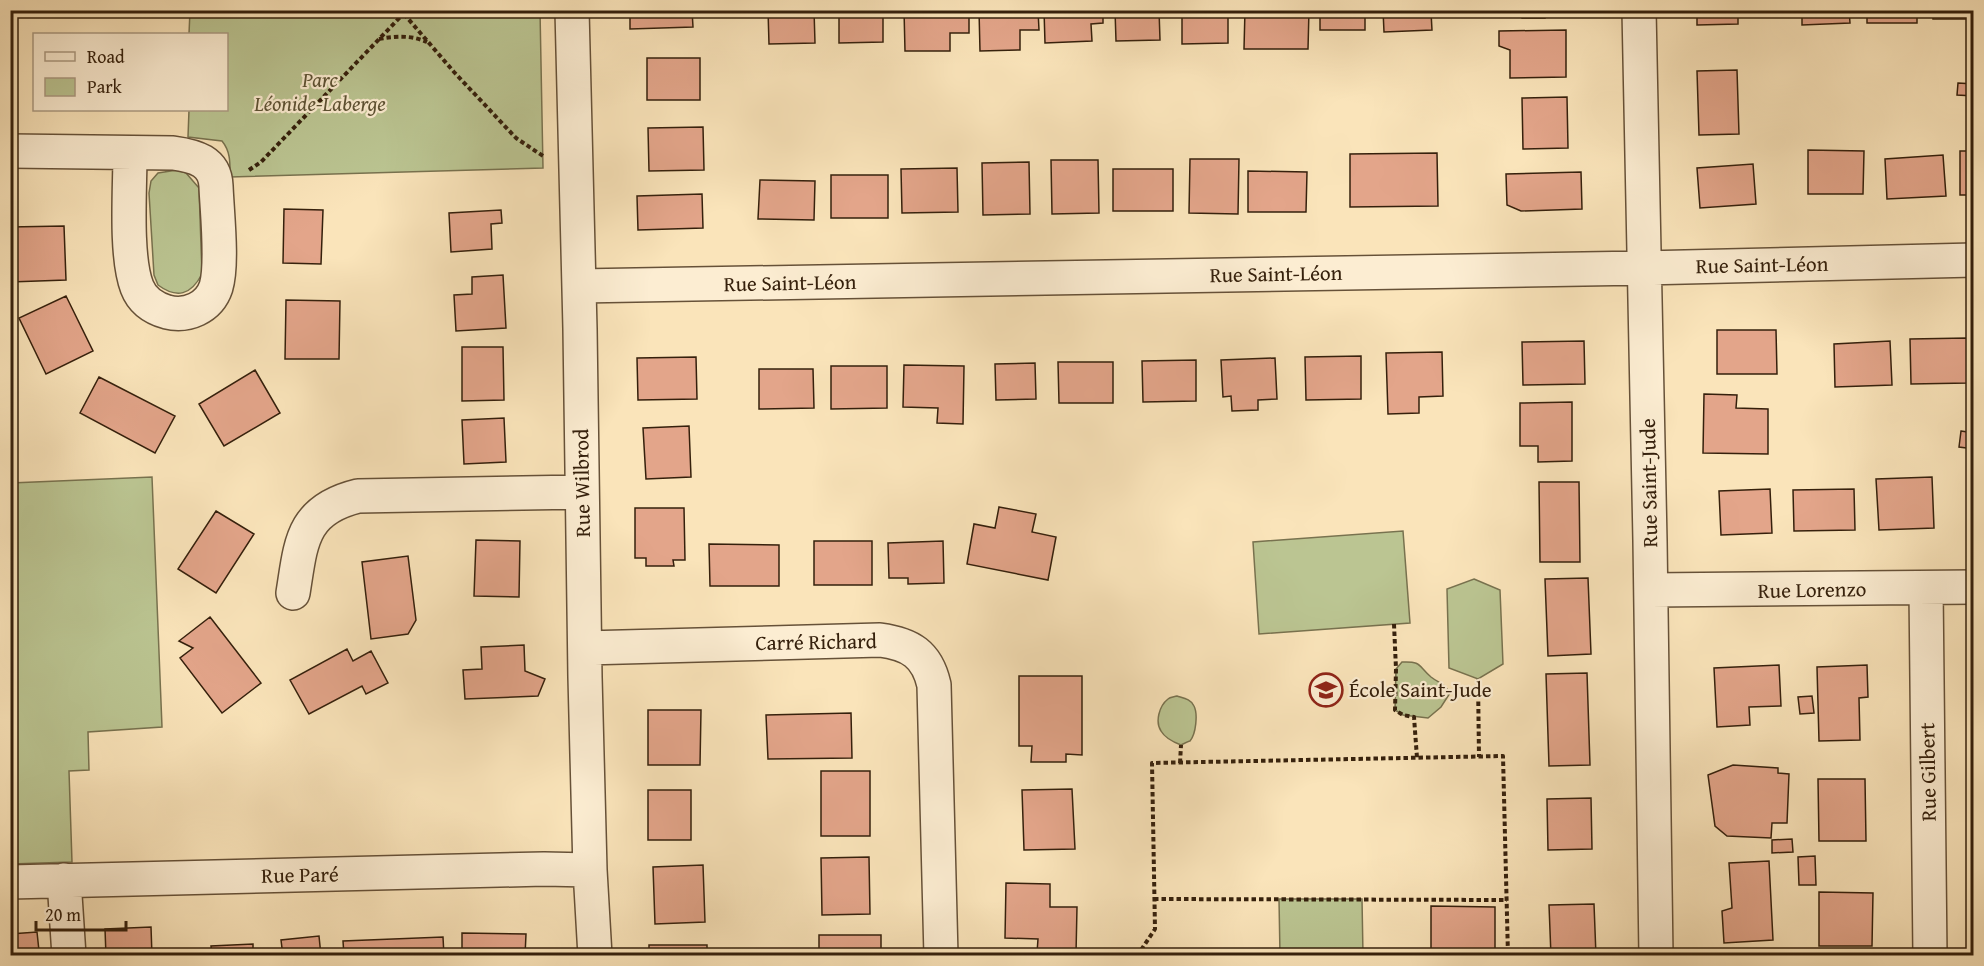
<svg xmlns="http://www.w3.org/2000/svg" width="1984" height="966" font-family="'Gentium Book Plus',serif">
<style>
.green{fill:#bbc592;stroke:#78724f;stroke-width:1.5}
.building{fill:#e3a58a;stroke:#35200c;stroke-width:1.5}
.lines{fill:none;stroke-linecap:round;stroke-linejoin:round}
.minor-casing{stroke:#665138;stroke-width:36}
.path{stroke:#35200c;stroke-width:4;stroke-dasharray:4.5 3;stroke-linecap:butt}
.minor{stroke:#fcedd2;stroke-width:33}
.labels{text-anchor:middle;stroke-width:4.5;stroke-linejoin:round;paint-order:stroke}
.park-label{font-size:21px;font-style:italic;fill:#5d5234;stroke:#fcedd2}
.street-label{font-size:21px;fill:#35200c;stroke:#fcedd2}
.poi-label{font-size:21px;fill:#35200c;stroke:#fcedd2;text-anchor:start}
</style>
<rect width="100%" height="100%" fill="#fae4ba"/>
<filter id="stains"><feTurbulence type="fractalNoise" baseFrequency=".00333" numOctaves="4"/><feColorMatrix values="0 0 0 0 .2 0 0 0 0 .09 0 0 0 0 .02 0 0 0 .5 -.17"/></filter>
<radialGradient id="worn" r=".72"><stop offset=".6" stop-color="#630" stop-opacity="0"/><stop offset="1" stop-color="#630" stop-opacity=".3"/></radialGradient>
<path class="green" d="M190,11H540L543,168L230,177C230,164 231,152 222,141L188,137L189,110H226V34H189Z
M177,170L186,173L199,188L202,274C191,295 177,299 158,285L154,275L149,193L151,181L158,173Z
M152,477L162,727L88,732L89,770L69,771L72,862L11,864V483Z
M1403,531L1410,623L1259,634L1253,542Z
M1474,579L1500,590L1503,664L1478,679L1449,668L1447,589Z
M1402,662C1422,661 1418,666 1431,677C1440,684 1443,682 1450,693L1441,707L1428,718L1403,715L1395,710L1396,669Z
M1177,696C1183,698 1191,699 1194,706C1198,714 1196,734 1190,741C1189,741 1181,745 1181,745C1173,742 1165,738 1161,731C1155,722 1159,706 1168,699C1170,697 1174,697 1177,696Z
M1279,899H1362L1363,955H1280Z"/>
<path class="building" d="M630,10H692L693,27L630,29Z
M768,10H814L815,43L769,44Z
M839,10H883V42L839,43Z
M904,10H969V33H950V51H905Z
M979,10H1038L1039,30H1020V50L980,51Z
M1044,10H1103V23L1091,24L1092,41L1045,43Z
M1115,10H1159L1160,40L1116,41Z
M1182,10H1228V43L1182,44Z
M1245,10H1309L1308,49H1244Z
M1320,10H1369V14L1365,16V30H1320Z
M1383,10H1441V11L1431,12L1432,30L1384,32Z
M1518,10H1564V12H1545V18H1522Z
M1697,10H1738V24L1697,25Z
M1802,10H1849L1850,23L1802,25Z
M1867,10H1917V23H1867Z
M1933,10H1974V19H1933Z
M1566,30V77L1510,78V50L1499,46V31Z
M647,58H700V100H647Z
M1737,70L1739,134L1699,135L1697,71Z
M1958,83L1974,84V96L1957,95Z
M1567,97L1568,148L1523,149L1522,98Z
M703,127L704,170L649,171L648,128Z
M1808,150L1864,151L1863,194H1808Z
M1960,151H1974V195H1960Z
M1437,153L1438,206L1350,207V154Z
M1943,155L1946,196L1887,199L1885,159Z
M1190,159H1239L1238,214L1189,213Z
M1051,160H1098L1099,213L1052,214Z
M1029,162L1030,214L983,215L982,163Z
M1753,164L1756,204L1700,208L1697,168Z
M957,168L958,212L902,213L901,169Z
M1113,169H1173V211H1113Z
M1248,171L1307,172L1306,212H1248Z
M1581,172L1582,209L1521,211L1507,205L1506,174Z
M831,175H888V218H831Z
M760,180L815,181L814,220L758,219Z
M702,194L703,228L638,230L637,196Z
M284,209L323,210L321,264L283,263Z
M501,210L502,223L491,224L492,249L451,252L449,213Z
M64,226L66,280L10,282V227Z
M503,275L506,328L456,331L454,295L472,294V277Z
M66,296L93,351L46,374L19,318Z
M286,300L340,301L339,359H285Z
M1717,330H1776L1777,374H1717Z
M1967,338L1968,383L1911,384L1910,339Z
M1584,341L1585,384L1523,385L1522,342Z
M1890,341L1892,385L1835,387L1834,344Z
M462,347H503L504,400L462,401Z
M1442,352L1443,396L1419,397V413L1388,414L1386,353Z
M1361,356V399L1306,400L1305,357Z
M696,357L697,399L638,400L637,358Z
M1275,358L1277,399L1258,400V410L1232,411L1231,396L1223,397L1221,360Z
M1196,360V401L1143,402L1142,361Z
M1058,362H1113V403H1059Z
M1035,363L1036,399L996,400L995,364Z
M904,365L964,366L963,424L937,423L938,408L903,407Z
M831,366H887V408L831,409Z
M759,369H813L814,408L759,409Z
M255,370L280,413L224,446L199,404Z
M99,377L175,416L155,453L80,413Z
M1704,394L1737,395L1736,408L1768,409V454L1703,453Z
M1572,402V461L1538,462V446H1520V403Z
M504,418L506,462L464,464L462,420Z
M689,426L691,477L646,479L643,428Z
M1961,431L1974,433V449L1959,447Z
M1932,477L1934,528L1879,530L1876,479Z
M1539,482H1579L1580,562H1540Z
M1770,489L1772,533L1721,535L1719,491Z
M1854,489L1855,530L1794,531L1793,490Z
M999,507L1036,514L1032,532L1056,537L1048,580L967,564L974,524L995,528Z
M635,508H684L685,560H673L674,566H646V558H635Z
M216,511L254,534L216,593L178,569Z
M476,540L520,541L519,597L474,596Z
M814,541H872V585H814Z
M943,541L944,583L908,584V578H889L888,543Z
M709,544L779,545V586H710Z
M408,556L416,620L408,634L371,639L362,562Z
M1588,578L1591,654L1548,656L1545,579Z
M210,617L261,683L222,713L180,658L193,648L179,641Z
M524,645L525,671L545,679L538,696L465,699L463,670L482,669L481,647Z
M347,649L353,661L371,651L388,683L366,694L362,686L309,714L290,680Z
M1779,665L1781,706L1749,707L1750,725L1717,727L1714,668Z
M1867,665L1868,697L1859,698L1860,740L1819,741L1817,667Z
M1587,673L1590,765L1549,766L1546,674Z
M1019,676H1082V755L1066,754V762H1031L1032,746H1019Z
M1812,696L1814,713L1800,714L1798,697Z
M648,710H701L700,765H648Z
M851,713L852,758L768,759L766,715Z
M1733,765L1778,768V773L1789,774L1787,823H1772L1771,838L1727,836L1715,826L1708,775Z
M821,771H870V836H821Z
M1818,779H1865L1866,841H1819Z
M1072,789L1075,849L1024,850L1022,790Z
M648,790H691V840H648Z
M1591,798L1592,849L1548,850L1547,799Z
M1792,839L1793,852L1772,853V840Z
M1815,856L1816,885H1799L1798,857Z
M869,857L870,914L822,915L821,858Z
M1769,861L1773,940L1724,943L1722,911L1732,908L1729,863Z
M703,865L705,922L655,924L653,867Z
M1006,883L1050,884V907H1077L1076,954L1037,953L1038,939L1005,938Z
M1819,892L1873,893L1872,946H1819Z
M1594,904L1596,956H1551L1549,905Z
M1431,906L1495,907V956H1431Z
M151,927L152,956H106L105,929Z
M37,932L39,951L37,956H10V934Z
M462,933L526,934L525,956H462Z
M819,935H881V956H819Z
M319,936L321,956H283L281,940Z
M443,937L444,956H344L343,941Z
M253,944V956H212L211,946Z
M649,945H707V956H649Z"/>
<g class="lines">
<defs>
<path id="minor" d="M572,10L580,329L585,677L590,870L595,956
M1639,10L1650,541L1656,956
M10,151L173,153C195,156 215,161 216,186C217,212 223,264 216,287C209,308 187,317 167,312C153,308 142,300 137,287C125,256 130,188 130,154
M579,286L1643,268L1974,260
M1926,588L1930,956
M1651,590L1974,587
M293,593C301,543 301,510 358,496L582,492
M585,648L880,640C910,644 927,654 934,685L941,956
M64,880L69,956
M10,882L544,869L590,870"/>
</defs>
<use href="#minor" class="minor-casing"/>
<path class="path" d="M404,14L454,72L516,138L543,156
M379,39C396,36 411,35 427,42
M249,170L261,162L407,10
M1394,624L1396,669L1395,710L1403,715L1414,717L1417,758
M1478,679L1479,757
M1180,763L1181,745
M1154,899L1507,900
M1137,956L1155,929L1152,763L1503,756L1508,956"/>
<use href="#minor" class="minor"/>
</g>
<defs>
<symbol id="school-ring" viewBox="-11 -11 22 22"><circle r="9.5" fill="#fcedd2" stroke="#8f2418" stroke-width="1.5"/><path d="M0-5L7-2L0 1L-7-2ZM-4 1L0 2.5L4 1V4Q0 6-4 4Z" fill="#8f2418"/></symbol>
</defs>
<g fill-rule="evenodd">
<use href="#school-ring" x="1307" y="671" width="38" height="38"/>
</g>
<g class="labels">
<g class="park-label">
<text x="320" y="87">Parc<tspan x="320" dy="24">Léonide-Laberge</tspan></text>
</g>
<g class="street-label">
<text transform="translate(1762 265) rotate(-1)" y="7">Rue Saint-Léon</text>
<text transform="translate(1276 274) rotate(-1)" y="7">Rue Saint-Léon</text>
<text transform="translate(790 283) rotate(-1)" y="7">Rue Saint-Léon</text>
<text transform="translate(582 483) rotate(-91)" y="7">Rue Wilbrod</text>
<text transform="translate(1649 483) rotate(-91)" y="7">Rue Saint-Jude</text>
<text transform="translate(1812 590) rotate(-1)" y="7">Rue Lorenzo</text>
<text transform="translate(816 642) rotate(-1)" y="7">Carré Richard</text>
<text transform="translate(1928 772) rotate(-91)" y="7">Rue Gilbert</text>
<text transform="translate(300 875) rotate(-1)" y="7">Rue Paré</text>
</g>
<g class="poi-label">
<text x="1349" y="697">École Saint-Jude</text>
</g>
</g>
<rect width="1984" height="966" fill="none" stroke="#fae4ba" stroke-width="36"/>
<rect x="12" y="12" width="1960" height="942" fill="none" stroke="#35200c" stroke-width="3"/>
<rect x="18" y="18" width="1948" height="930" fill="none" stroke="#35200c" stroke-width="1.5"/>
<rect x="33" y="33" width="195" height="78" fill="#fcedd2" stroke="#ac9b83" stroke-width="1.5"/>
<rect x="45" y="52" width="30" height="9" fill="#fcedd2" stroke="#ac9b83" stroke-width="1.5"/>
<text x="87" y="63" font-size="18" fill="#35200c">Road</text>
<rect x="45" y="78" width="30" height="18" fill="#bbc592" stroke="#ac9b83" stroke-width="1.5"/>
<text x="87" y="93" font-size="18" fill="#35200c">Park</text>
<path d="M36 921v9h90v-9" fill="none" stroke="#35200c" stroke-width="3"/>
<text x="45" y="921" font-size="18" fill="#35200c" stroke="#fcedd2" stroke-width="4.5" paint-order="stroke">20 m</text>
<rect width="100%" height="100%" filter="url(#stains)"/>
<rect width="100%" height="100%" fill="url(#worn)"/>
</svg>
